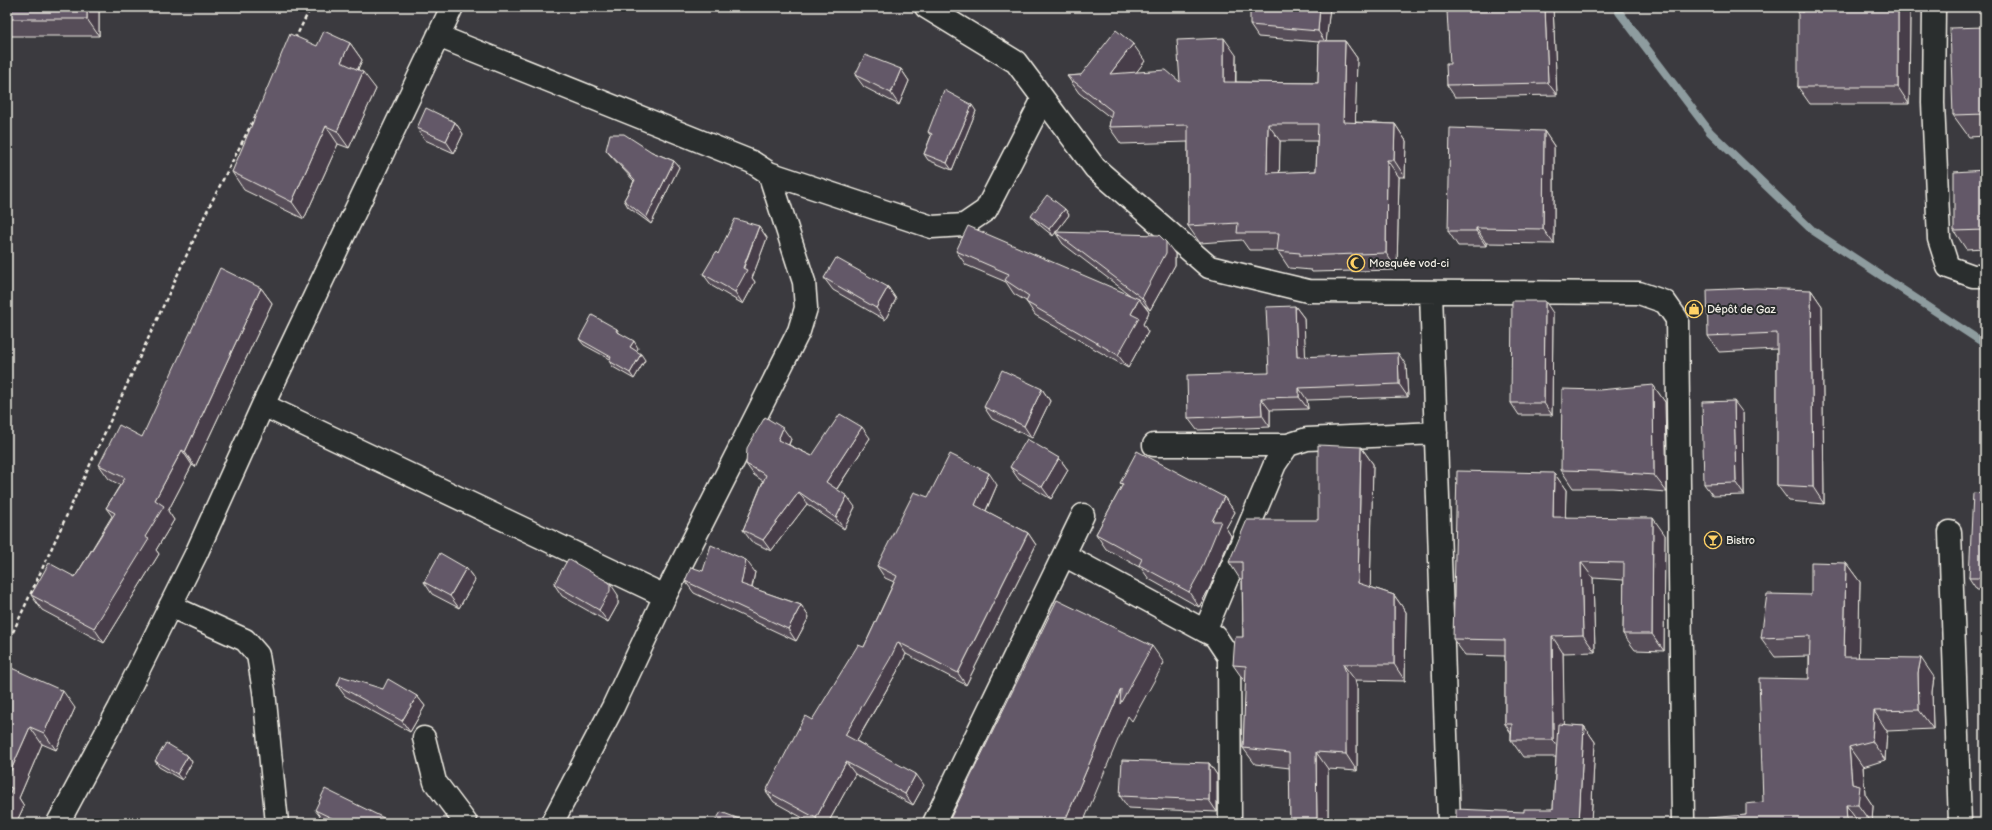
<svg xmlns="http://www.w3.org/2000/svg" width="1992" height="830" font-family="'Balsamiq Sans',sans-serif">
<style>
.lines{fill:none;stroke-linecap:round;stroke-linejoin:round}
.stream{stroke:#8e9c9f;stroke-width:8}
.minor-casing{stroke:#f4f1e8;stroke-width:25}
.path{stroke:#f4f1e8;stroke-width:2.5;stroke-dasharray:4 3;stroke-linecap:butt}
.minor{stroke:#2a2d2e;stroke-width:22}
.wall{fill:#564d59;stroke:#f4f1e8;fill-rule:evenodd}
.shaded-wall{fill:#463e48;stroke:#f4f1e8}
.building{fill:#645967;stroke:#f4f1e8;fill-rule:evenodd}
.labels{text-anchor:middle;stroke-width:4;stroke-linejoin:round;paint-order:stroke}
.poi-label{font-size:11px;fill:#f4f1e8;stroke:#2a2d2e;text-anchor:start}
</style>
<rect width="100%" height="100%" fill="#3b3a3f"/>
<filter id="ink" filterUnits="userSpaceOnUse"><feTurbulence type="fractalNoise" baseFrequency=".025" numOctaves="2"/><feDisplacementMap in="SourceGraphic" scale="8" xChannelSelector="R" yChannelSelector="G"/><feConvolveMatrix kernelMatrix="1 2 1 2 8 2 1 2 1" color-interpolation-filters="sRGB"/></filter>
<g filter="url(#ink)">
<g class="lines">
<path class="stream" d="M1619,7V12L1710,132L1812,230L1985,344"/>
<defs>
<path id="minor" d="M926,7L1016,62L1095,168L1209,267L1308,291L1639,293L1665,302L1677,319L1683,823
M1934,7L1933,103L1939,239L1948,267L1973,276H1985
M438,36L752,162L769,173L804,282L806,308L799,331L665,596L613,707L552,823
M769,173L932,227L964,225L986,210L1043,99
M1431,292L1449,823
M263,405L665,596
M1154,445H1288
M1950,532L1960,823
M1064,555L1205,631L1275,464L1288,445L1307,439L1436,433
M170,606L245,640L258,655L264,691L277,823
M1205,631L1215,636L1229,657L1230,823
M424,738L435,782L466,823
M58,823L119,709L196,554L263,405L452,7
M934,823L1083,515"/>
</defs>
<use href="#minor" class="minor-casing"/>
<path class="path" d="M295,39L311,7
M7,645L206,213L258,111"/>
<use href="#minor" class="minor"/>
</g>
<path class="wall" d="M7,7H99V36H7Z
M1330,7L1326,41H1345L1357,58L1355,122L1395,124L1406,141L1405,177H1399L1397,270L1312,272L1311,270L1289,268L1277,250H1249L1242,240L1200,243L1188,226V142L1121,144L1109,127L1111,118L1079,93L1067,76L1081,75L1145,61L1136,72L1180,82L1236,55V82L1318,83L1319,42L1258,37L1250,25ZM1280,141H1317L1316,171L1279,173Z
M1553,7L1557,95L1455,97L1447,85L1450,64Z
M1803,7H1910L1909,104H1810L1798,87Z
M1985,27V136L1969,137L1953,115Z
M350,43L362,60L358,69L376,89L349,148L338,144L304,219L244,190L232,172L317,46Z
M901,69L909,81L899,105L864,87L855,75Z
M976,111L952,170L928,160L924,154L931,136L928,132Z
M455,122L463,134L454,153L425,140L417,128Z
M1544,131L1554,146V244L1486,243V246H1458L1448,231Z
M606,150L652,152L674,161L679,167L651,224L628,207L624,200L634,181L611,156Z
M1985,170V248L1966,249L1954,231Z
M1065,209L1069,215L1056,232L1175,254V265L1150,310L1144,305L1149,312L1143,324L1148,332L1128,368L1035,315L1026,301L1014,294L1006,282L966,265L956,251L1130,295L1063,244L1055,232L1053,236L1036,222L1031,216Z
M759,226L767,238L752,278L755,282L743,304L712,286L703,274L718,254Z
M824,278L888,287L896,299L885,320L833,290Z
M261,288L272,303L195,467L192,465L168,511L174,520L156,550L159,554L104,643L42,610L31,595L75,577L112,516L106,508L120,485L109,479L99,465L142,437Z
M1811,290L1822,306L1824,504L1789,501L1777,485V349L1719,352L1708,336Z
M1295,306L1304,318L1305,356L1406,365L1408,397L1307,400L1308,409L1270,410V427L1197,430L1188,418L1269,373Z
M1553,313L1552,415H1519L1511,403Z
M617,329L620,334L638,348L636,351L645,360L634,379L613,367L609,361L610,359L584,345L579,339Z
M1653,385L1665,402L1667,492L1612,488H1573L1561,470Z
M1042,389L1050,401L1032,438L992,419L984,407Z
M1743,413L1744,495L1713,496L1704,484Z
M870,438L837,489L855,507L844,529L807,504L771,551L751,541L743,530L763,481L754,475L746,464L791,439L789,445L812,456Z
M1361,447L1373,464L1370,587L1394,595L1406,612L1405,681L1355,680L1357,688V771L1328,769V823H1290V768L1255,764L1243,748L1246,682H1245L1233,665L1243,637L1242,579H1240L1229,562L1318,520Z
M1059,458L1068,470L1051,499L1019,480L1010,467Z
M1554,473L1566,490L1565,517L1665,535L1664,651L1635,650L1623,634L1624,580L1593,578L1595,652L1563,653L1564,725L1584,726L1595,742L1591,823H1456L1524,812L1553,809L1556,757H1523L1511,740V733L1505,724V656L1465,655L1453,639Z
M1120,483L1224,497L1235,512L1226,528L1231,536L1210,587L1199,607L1149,579L1141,568L1106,549L1096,534L1122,486Z
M997,485L986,511L1028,533L1036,545L966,685L906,654L898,670L857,741L924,785L913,805L855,774L828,823H812L774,802L766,791L812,720L864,647L894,582L885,578L877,566L928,497Z
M1985,494V590H1977L1969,578Z
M1846,563L1860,582L1858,657L1934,677L1932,692L1933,729L1887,731L1885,760L1863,767L1865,794L1873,806L1872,823H1708L1746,815L1763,802L1809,679V656L1775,657L1761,638L1811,595Z
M466,568L475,580L459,608L432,594L424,582Z
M703,571L755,572L752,588L801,605L809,617L796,641L694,593L685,581Z
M554,584L618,595V604L608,622L562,596Z
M7,666L75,708L56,750L42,744L19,798L24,806L16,823Z
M337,685L383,689L417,696L425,706L410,732L345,696Z
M188,756L192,762L182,780L159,767L155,761Z
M1209,763L1217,775V812L1128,808L1120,796Z
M315,810L394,823H330L322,819Z"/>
<path class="shaded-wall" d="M87,7H99V36L87,19Z
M1320,7H1330L1326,43L1318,31Z
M1545,7H1553L1557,95L1548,83Z
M1898,7H1910L1909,104L1898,87Z
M1224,38L1236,55L1235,99L1224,82Z
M1345,41L1357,58L1355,139L1343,122Z
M350,43L362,60L353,79L341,62Z
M1133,44L1145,61L1122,91L1110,74Z
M901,69L909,81L899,105L891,93Z
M363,72L376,89L349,148L337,131Z
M972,105L976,111L952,170L947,163Z
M455,122L463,134L454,153L446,141Z
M1268,124L1280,141L1279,190L1267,173Z
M1395,124L1406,141L1405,177L1394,160Z
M326,126L338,144L304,219L292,202Z
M1544,131L1554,146V244L1543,229Z
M1387,160L1399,177L1397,270L1386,253Z
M674,161L679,167L651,224L646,218Z
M1065,209L1069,215L1053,236L1049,229Z
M759,226L767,238L752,278L755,282L743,304L735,292Z
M1476,228L1486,243V246L1476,231Z
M1166,242L1175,254V265L1150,310L1142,298Z
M888,287L896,299L885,320L876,308Z
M261,288L272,303L195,467L185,452Z
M1811,290L1822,306L1824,504L1813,487Z
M1139,299L1149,312L1143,324L1148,332L1128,368L1118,355L1131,314Z
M1545,301L1553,313L1552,415L1544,403Z
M1295,306L1304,318L1306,369L1297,357Z
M634,341L638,348L635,354L630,347Z
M1398,353L1406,365L1408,397L1399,384Z
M641,354L645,360L634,379L630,373Z
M1653,385L1665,402L1667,492L1654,475Z
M1299,388L1307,400L1308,409L1299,397Z
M1042,389L1050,401L1032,438L1024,426Z
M1261,398L1270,410V427L1262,415Z
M1734,401L1743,413L1744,495L1736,483Z
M862,427L870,438L834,493L826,482Z
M783,428L791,439L786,451L778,440Z
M1361,447L1373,464L1370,599L1358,583Z
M182,450L192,465L168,511L174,520L156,550L159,554L104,643L94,628L145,537L155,500Z
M1059,458L1068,470L1051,499L1042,487Z
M989,473L997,485L983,517L975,505Z
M1554,473L1566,490L1565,534L1553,517Z
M799,492L807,504L771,551L763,540Z
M847,496L855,507L844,529L836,518Z
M1224,497L1235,512L1226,528L1231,536L1210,587L1199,607L1189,592L1212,521Z
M1653,518L1665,535L1664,651L1652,634Z
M1028,533L1036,545L966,685L958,673Z
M746,560L755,572L750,596L741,584Z
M1581,562L1593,578L1595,652L1583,635Z
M1846,563L1860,582L1858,677L1844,657Z
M466,568L475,580L459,608L450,596Z
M610,583L618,595V604L608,622L599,610Z
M1394,595L1406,612L1405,681L1394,664Z
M801,605L809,617L796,641L788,629Z
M1552,636L1563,653L1565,757L1553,740Z
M898,642L906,654L898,670L853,747L845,735Z
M1152,646L1164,663L1132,721L1128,716L1083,823H1064L1121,689Z
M1921,658L1934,677L1932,692L1933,729L1919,710L1918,673Z
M1343,664L1355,680L1357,688V771L1346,754Z
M63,691L75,708L56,750L44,733Z
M417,696L425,706L410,732L402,721Z
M1874,711L1887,731L1885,760L1872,741Z
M1584,726L1595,742L1591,823H1579Z
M30,727L42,744L19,798L24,806L16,823H7V779Z
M1849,747L1863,767L1865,794L1873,806L1872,823H1871L1858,805L1852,784Z
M1316,752L1328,769V823H1317Z
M188,756L192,762L182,780L177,774Z
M846,762L855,774L828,823H820L816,818Z
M1209,763L1217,775V812L1209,800Z
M916,774L924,785L913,805L905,794Z
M1846,805L1859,823H1847Z"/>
<path class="building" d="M7,7H87V19H7Z
M1250,7H1320L1318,31L1250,25Z
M1451,7H1545L1548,83L1447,85L1446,64H1450L1447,11L1451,10Z
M1803,7H1898V87H1798V12H1803Z
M1985,27V114L1953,115L1950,28Z
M1116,30L1133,44L1110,74L1166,70L1180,82L1177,40L1224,38V82L1318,83L1319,41H1345L1343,122L1395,124L1394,160H1387L1386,253L1300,256V253L1277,251L1279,233H1237L1238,223L1188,226V125L1109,127L1112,111L1067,76L1081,75ZM1268,124H1318L1316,171L1267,173Z
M324,31L350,43L341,62L363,72L337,131L326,126L292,202L232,172L290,34L317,46Z
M865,55L901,69L891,93L855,75Z
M944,90L972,105L947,163L924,154L932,134L928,132Z
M426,108L455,122L446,141L417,128Z
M1450,128L1544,131L1543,229L1476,228V231H1448Z
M610,134H624L652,152L674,161L646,218L624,200L635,180L606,150Z
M1985,170V230L1954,231V172Z
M1047,195L1065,209L1049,229L1031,216Z
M735,219L759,226L743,268L747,270L735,292L703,274L716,252L718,254Z
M968,226L1139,299L1131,314L1139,318L1118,355L1026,302L1029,296L1005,280L1009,274L956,251Z
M1055,232L1159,235L1166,242V253L1142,298Z
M836,258L888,287L876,308L824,278Z
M220,268L261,288L185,452L182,450L155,500L164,506L145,537L149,539L94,628L31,595L49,563L75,577L115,513L106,508L125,478L99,465L119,425L142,437Z
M1756,288L1811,290L1813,487L1777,485V333L1708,336L1707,290Z
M1512,301H1545L1544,403H1511Z
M1295,306L1297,357L1398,353L1399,384L1299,388V397L1261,398L1262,415L1188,418L1187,375L1269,373L1266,307Z
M592,315L617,329L616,331L634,341L630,347L641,354L630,373L609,361L611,357L579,339Z
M1002,370L1042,389L1024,426L984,407Z
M1653,385L1654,475L1600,471L1561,470L1562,389L1599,390Z
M1734,401L1736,483L1704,484L1702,402Z
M840,414L862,427L826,482L847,496L836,518L799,492L763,540L743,530L766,475L746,464L747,448L765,417L783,428L778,440L812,456Z
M1027,439L1059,458L1042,487L1010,467Z
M1318,445L1361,447L1358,583L1394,595V664H1343L1346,672V754L1316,752L1317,823H1290L1289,753L1243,748L1246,666L1233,665L1235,637H1243L1242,562H1229L1247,520H1318Z
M1137,451L1224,497L1212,521H1221L1200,572L1189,592L1139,565L1142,559L1096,534L1123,484L1120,483Z
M950,454L989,473L975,505L1028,533L958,673L898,642L890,659L845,735L916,774L905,794L846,762L816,818L766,791L805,716L812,720L858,645L864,647L897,576L877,566L914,492L928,497Z
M1457,471L1554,473L1553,517L1653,518L1652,634H1623L1624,563L1581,562L1583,635L1552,636L1553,740H1511L1512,724H1505V640L1453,639Z
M1973,493L1985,494V578H1969Z
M711,545L746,560L741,584L801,605L788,629L685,581L691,567L703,571Z
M440,553L466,568L450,596L424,582Z
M568,559L610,583V591L599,610L554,584Z
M1811,562L1846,563L1844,657L1921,658L1918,673L1919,710L1874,711L1872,741L1849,747L1852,784L1860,786L1858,805H1846L1847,823H1708V818L1746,815V804L1763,802L1759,678L1809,679L1810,636L1761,638L1767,594L1811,595Z
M1057,600L1152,646L1120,704L1121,689L1064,823H948Z
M7,666L63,691L44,733L30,727L7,779Z
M341,676L383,689L388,679L417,696L402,721L337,685Z
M1558,724L1584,726L1579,823H1456V809L1524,812V809H1553Z
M166,743L188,756L177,774L155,761Z
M1122,760L1209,763V800L1120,796Z
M7,786L12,788L7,799Z
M325,789L394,823H342L315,810Z
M721,812L750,823H714Z
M1975,821H1985V823H1975Z"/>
</g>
<defs>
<symbol id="mosque-ring" viewBox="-11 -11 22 22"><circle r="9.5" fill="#2a2d2e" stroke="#ffd166" stroke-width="1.5"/><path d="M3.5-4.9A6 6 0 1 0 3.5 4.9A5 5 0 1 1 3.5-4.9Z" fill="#ffd166"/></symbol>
<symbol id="shop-ring" viewBox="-11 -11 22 22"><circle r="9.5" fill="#2a2d2e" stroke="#ffd166" stroke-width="1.5"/><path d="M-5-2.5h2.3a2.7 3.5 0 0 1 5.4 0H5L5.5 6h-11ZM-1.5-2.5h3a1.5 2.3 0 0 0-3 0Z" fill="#ffd166"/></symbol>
<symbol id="bar-ring" viewBox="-11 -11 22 22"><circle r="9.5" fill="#2a2d2e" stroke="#ffd166" stroke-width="1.5"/><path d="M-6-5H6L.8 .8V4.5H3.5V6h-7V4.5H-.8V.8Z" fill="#ffd166"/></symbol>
</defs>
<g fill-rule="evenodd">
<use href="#mosque-ring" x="1346" y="253" width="20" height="20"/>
<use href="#shop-ring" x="1684" y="299" width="20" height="20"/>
<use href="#bar-ring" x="1703" y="530" width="20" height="20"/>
</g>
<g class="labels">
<g class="poi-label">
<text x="1369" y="267">Mosquée vod-ci</text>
<text x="1707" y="313">Dépôt de Gaz</text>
<text x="1726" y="544">Bistro</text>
</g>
</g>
<rect width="1992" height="830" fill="none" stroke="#2a2d2e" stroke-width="24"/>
<rect x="12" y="12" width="1968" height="806" fill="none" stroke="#f4f1e8" stroke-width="1.5" filter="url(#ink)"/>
</svg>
